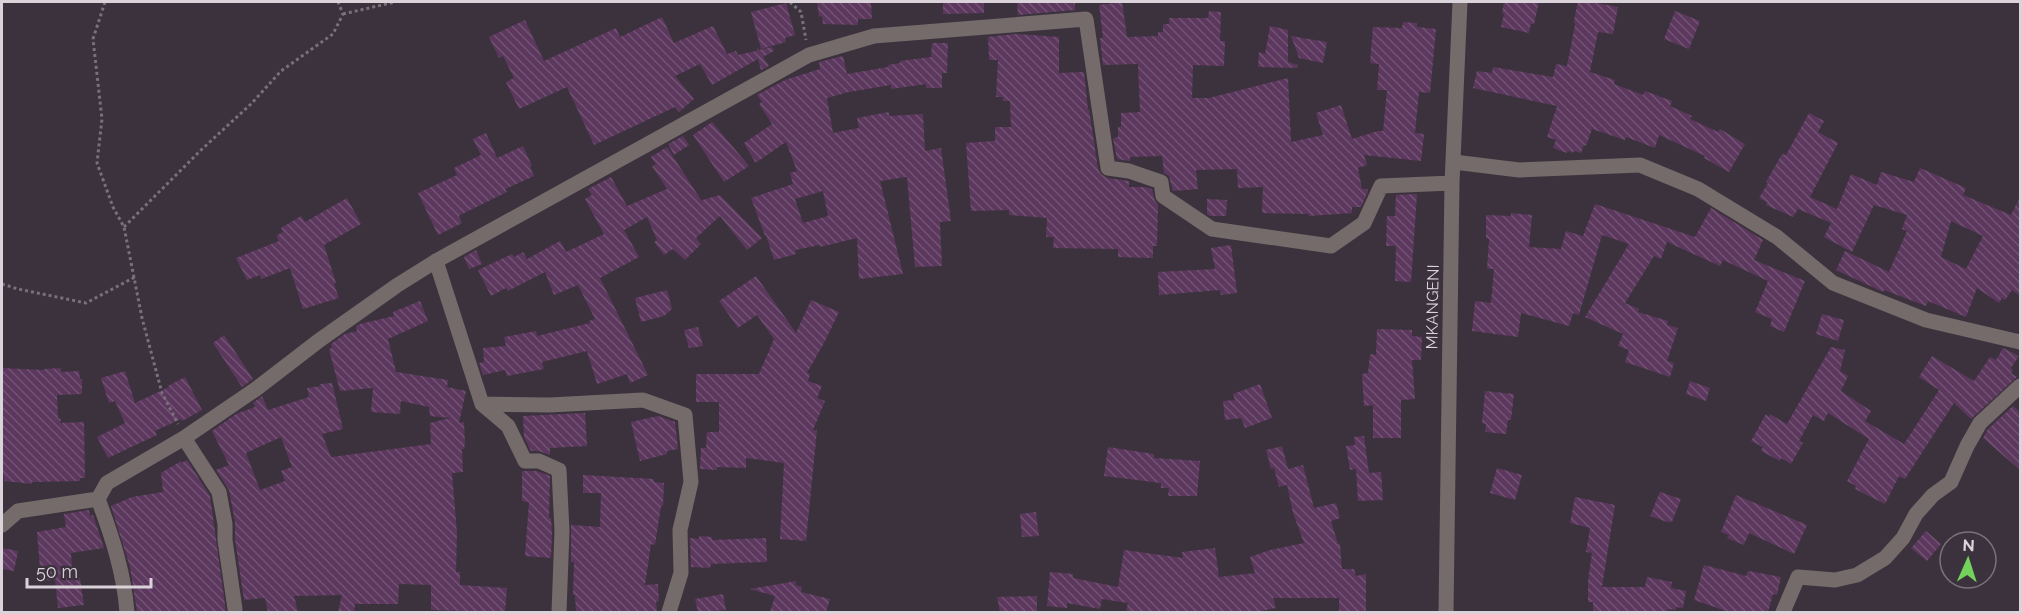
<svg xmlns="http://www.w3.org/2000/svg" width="2022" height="614" font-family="Raleway,sans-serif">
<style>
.building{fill:url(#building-back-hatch);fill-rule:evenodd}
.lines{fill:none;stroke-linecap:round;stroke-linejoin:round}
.path{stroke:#79707a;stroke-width:3;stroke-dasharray:3 3;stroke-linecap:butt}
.minor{stroke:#746b6a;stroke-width:15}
.labels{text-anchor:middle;stroke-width:5;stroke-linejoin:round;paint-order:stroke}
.street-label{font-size:16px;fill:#dad3da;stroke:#3c323d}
</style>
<defs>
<pattern id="building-back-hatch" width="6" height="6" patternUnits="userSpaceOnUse" patternTransform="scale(1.5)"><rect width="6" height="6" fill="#5c375e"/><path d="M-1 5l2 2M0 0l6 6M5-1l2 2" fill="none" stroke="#735374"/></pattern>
</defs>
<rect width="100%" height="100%" fill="#3c323d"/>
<path class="building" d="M817,2H871L872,19H858V25L823,24L822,16L819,17Z
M943,2H984V13L943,14Z
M1017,2H1075V10L1018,15Z
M1122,2L1127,37L1158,36V32H1163V24H1169V18H1208L1209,11L1221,12L1220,41H1225L1224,66L1193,65L1192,98H1209L1288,78L1291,142L1323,135L1316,113L1341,105L1352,139L1378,131H1383L1387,90H1377L1379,64L1370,63L1373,27L1402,28L1403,22L1417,23V27L1436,29L1430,93L1419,92L1415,133L1424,134L1421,161L1364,155L1367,165L1358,168L1362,189H1368V191L1361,207H1352V213L1309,216V214L1262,213L1263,187L1238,188L1237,169L1196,170L1198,189L1173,191L1169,176L1164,173L1162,156L1130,157V161L1117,159L1113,138L1118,137V127H1121V113L1140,112L1138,64L1103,65L1100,38H1103L1099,5Z
M1504,2H1539L1534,24H1531L1529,33L1501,27L1504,14L1502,13Z
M1578,2H1591L1618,7L1613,34L1598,32L1590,72L1615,80L1614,84L1643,95L1645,91L1672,101L1670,106L1692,116L1690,119L1718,132L1720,129L1745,144L1729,172L1704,158L1705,156L1659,135L1655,148L1626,137L1625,140L1592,129L1586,146L1584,145L1581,153L1574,151L1573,153L1568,151L1567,153L1553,148L1556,140L1547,137L1557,106L1473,88L1477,71L1492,73L1493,67L1553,77L1556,64L1567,66L1575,25L1574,20Z
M786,3L795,35L785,38L786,42L761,49L751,12Z
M1675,11L1700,21L1689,49L1664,39Z
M662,17L674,43L713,26L727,54L736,51L738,55L756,51L758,48L759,50L772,47L774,51L763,57L769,66L761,70L758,59L712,85L700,64L675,76L694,99L679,112L675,107L594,145L567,87L519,109L506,82L514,78L503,56L499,58L489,37L525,20L544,61L616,28L620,37Z
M1270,26L1288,30V62L1298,65L1297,68L1258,67L1259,52L1265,54Z
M1015,34L1059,37V73L1084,72L1088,110L1089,109L1098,169L1101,174L1107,178L1129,181V187H1145L1152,189L1155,201L1158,205L1157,246H1153V258L1118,257V249L1053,248L1054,237H1046L1047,218L1009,215V210L971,211L966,143L995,141V127H1011L1010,101H1003V97H996L998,60H989L988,37Z
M1291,36L1327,42L1323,63L1299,58Z
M932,43H948L947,73H942V88H926V84L891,89V85L849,92L827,98L833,133L859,128L857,118L889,112V116L923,114L925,151L941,148L951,221L940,222L942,266L915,267L907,177L880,181L903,274L859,279L857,238L820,247V245L795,250L796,254L774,260L766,235L765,236L751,198L793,184L790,173L797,171L786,142L757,162H755L744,143L772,124L759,104L762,102L757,95L785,80L820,69L819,62L843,56L847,74L888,67V65L900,63V61L931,57ZM823,191L828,216L803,223L795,199Z
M1809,113L1824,121L1818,132L1838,143L1810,197L1837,209L1851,174L1877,185L1881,172L1914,182L1920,168L1966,188L1963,195L2011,215L2020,197V296L2012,290L2005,300L2002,298L1999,303L1977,288L1966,317L1928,301L1926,306L1884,290L1883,292L1836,270L1845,251L1889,272L1907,231L1902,229L1907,215L1874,205L1852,252L1824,237L1831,223L1798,209L1793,217L1766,205L1767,202L1759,198L1768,183L1766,182L1782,154L1786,155ZM1951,221L1983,236L1966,269L1941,257Z
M712,122L749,166L724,182L693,135Z
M486,133L497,158L523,146L532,166L530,167L534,176L505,189L507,192L460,215L459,216L462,223L438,235L418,193L457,175L454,168L481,155L473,139Z
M683,136L689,145L674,155L668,144Z
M667,147L701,200L699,201L720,195L762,238L747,250L720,216L696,238L701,244L685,260L673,249L664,255L654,242L657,240L647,217L624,230L639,257L600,278L648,375L630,383L627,374L597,384L587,351L542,362L544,369L507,376L505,370L483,375L479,363L484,362L483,348L506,346L504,337L536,331L537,336L590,323L589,321L595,319L578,285L554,295L545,272L508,291L506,288L491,296L478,270L512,254L514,257L523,252L527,259L560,241L566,252L604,234L585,199L592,195L588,189L611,177L627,206L667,189L652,166L656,164L651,157Z
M1417,194L1411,282L1395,281L1396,246H1386L1387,216H1395L1396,195Z
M347,198L361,224L324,245L336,283L334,284L339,298L303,309L290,268L261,279L260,275L247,280L236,258L279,241L276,236L283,232L281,228L301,216L305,222Z
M1207,199L1227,200L1226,216H1210L1207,214Z
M1595,204L1695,237L1711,208L1763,240L1754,260L1805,281L1784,332L1770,326L1772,319L1755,312L1768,281L1723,260L1720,266L1667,242L1661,259L1654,256L1625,303L1639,309L1638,312L1668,321L1667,325L1678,328L1667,361L1674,363L1670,377L1625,362L1629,350L1618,346L1623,334L1585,317L1629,244L1602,235L1579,315L1573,313L1569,326L1521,313L1518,337L1472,331L1475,301L1491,303L1494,269H1487L1489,239L1486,238V215L1511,216V213L1532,215L1529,247L1561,249L1566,231L1583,236Z
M1231,245L1237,293L1221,295L1220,290L1159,295L1158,272L1215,269L1211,248Z
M476,250L482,264L469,269L464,257Z
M756,276L796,333L811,300L839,312L824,343L807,373L810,374L808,381L822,386L817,398L825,401L813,430H817L806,541L780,539L784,463L746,458V468L717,467V470L700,469L701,448H706L707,432H719V402H696V374H759L774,339L757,315L738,328L719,301Z
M667,290L672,309L664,316L641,322L635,298Z
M420,301L428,321L388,339L396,372L448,380L447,387L466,391L459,423L464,422L465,443L464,449H462L463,472L452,473L457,533L456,572H460V585L507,588L505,612H465V611L431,610V585L399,584L398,604H355L354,612H338L342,595L294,596L298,612H268L265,598L244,600L235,539V522L229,490L216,470L229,465L212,431L236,414L255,407L253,403L262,396L268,410L309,397L307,388L321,386L320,384L332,383L343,429L322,434L331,457L431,444L430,423L450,418L430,416L429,407L401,401L400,414L371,412L373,388L340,391L329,349L332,348L331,344L345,334L357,331L356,326L360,324L394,316L393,312ZM281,437L292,467L281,471L285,481L260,490L246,453Z
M1822,314L1844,320L1838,341L1816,334Z
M698,327L703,346L689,348L684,330Z
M1377,329L1412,330V336L1422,337L1421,360H1412L1415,399L1401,400V438H1373V405L1364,406L1362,374L1368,373L1370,354L1376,355Z
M224,335L253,379L242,387L213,343Z
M1831,347L1845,350L1840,371L1848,376L1841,391L1871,411L1865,421L1904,444L1939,390L1919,377L1932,356L1974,381L1990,357L1996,360L2003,348L2019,356L2011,368L2013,370L2011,373L2017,377L1971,419L1954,403L1905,479L1899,476L1885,504L1855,489L1856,486L1847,481L1869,439L1828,413L1824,421L1813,415L1799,441L1803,443L1791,464L1781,458L1780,461L1761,451L1763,447L1751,441L1766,414L1769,417L1770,414L1787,424Z
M2,368L44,370V369L61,368V372L79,371L80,379H82V394L57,395L58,418L61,419L60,423L84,422L85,478H80V481L32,482V484L4,481V476H2Z
M125,371L135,403L169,387L168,386L185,377L202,410L182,421L181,419L155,431L157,435L108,458L97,437L125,423L115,401L109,403L101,378Z
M1690,381L1710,388L1706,401L1686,394Z
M1260,384L1272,418L1245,428L1241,418L1225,420L1223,401L1235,400L1233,394Z
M1485,391L1514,394L1511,420H1508L1506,434L1485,432L1486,424L1482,423Z
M2013,406L2020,412V470L1983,438L1988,429Z
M585,413L587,446L550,448V455L539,451H531L524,437L523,416Z
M658,416L675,422L678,449L667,451V454L640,461L631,422Z
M1364,436L1369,473L1381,472L1383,500L1358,501L1356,469L1350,470L1346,446L1355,445L1354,437Z
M1282,446L1288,469L1303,465L1314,508L1336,503L1340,518L1331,521L1338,544H1340L1342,569H1354L1356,576L1366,574V612H1339V598H1273L1276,608L1256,612H1126L1128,603L1102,599L1100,609L1067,603V608L1047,606L1050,572L1073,574V578L1118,587L1124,550L1183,558L1182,552L1215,548L1219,577L1255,573L1250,557L1270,550L1304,543L1293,513L1287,485L1279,487L1274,468L1271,469L1266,450Z
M1108,447L1154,454V458L1200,461L1197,496H1168L1169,488H1161V483L1104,476Z
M187,460L210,496L226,612H137L130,567L111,506L132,497L163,492L161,473L181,461L182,463Z
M1497,468L1522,475L1515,500L1490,493Z
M522,471H537L550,476L549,518H551L552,531L551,558L525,556L529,502L522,501Z
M583,475L654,479V482L664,483L663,506H661L655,545L651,544L645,585L658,584L659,601L656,602L657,612H576L575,595H573L574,562H571V525L600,527L601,493H583Z
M1660,492L1681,499L1672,522H1667L1650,516Z
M1736,495L1807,525L1794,554L1749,533L1744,545L1727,538L1729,535L1721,532Z
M1575,497L1615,505L1602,587H1645L1647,577L1672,582L1671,588L1686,591L1683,608L1676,607V610L1668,609L1667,612H1593V602H1588V581L1592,553L1586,552L1590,528L1570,523Z
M89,510L90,516L93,515L104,548L71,553L73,579L80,578L84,605L58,608L55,580L41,581L37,532L66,527L64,514Z
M1036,512L1039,536L1022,537L1020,514Z
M1926,531L1941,544L1927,561L1911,548Z
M699,536L712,537V540L766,538L767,562L711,564L710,568L691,567L690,538L699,539Z
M2,548L18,551L14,571L2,569Z
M1704,565L1746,576L1748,571L1781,577L1777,595L1773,594L1768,612H1729L1694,600Z
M796,581L795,585L802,587L801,592L830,599L826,612H770L775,596L750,589Z
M723,594L726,610L698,612L695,599Z
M1037,596V612H1000L997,597Z"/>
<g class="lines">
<path class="path" d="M105,2L93,39L102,119L97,163L113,207L124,227L142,318L162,393L178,424
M790,2L801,12L806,40
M343,14L395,2
M124,227L201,150L251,104L281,71L333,34L343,14L338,2
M2,284L18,289L86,303L135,277"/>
<path class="minor" d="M1454,162L1519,170L1640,165L1698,189L1777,237L1833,283L1926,320L2020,342
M436,261L482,404L508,426L525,461H539L559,470L562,531L559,612
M482,404L550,405L643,400L685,415L691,482L680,530L681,573L669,612
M184,438L219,492L225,524V540L235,609
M98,499C112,536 124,573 127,612
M2,525L18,511L98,499L107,483L184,438L256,389L321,339L396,286L436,261L809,55L874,36L1086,19L1108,168L1129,171L1161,182L1163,196L1212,229L1331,246L1364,223L1381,186L1452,183
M1446,612L1452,183L1460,2
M1783,612L1798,577L1835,580L1857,575L1885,558L1903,538L1916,514L1933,495L1951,482L1967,446L1980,423L2020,386"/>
</g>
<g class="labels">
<g class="street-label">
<text transform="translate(1432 307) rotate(-89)" y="6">MKANGENI</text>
</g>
</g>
<rect width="2022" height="614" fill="none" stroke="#dad3da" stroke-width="6"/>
<g transform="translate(1968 560) rotate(3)"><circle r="28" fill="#3c323d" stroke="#7b727c" stroke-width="1.5"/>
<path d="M0-4.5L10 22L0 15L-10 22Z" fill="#73d25c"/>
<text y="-9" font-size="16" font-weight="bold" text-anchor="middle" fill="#dad3da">N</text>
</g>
<path d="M27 578v9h124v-9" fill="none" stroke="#dad3da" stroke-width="3"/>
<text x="36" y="578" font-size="18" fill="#dad3da" stroke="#3c323d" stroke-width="4.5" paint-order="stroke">50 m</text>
</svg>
